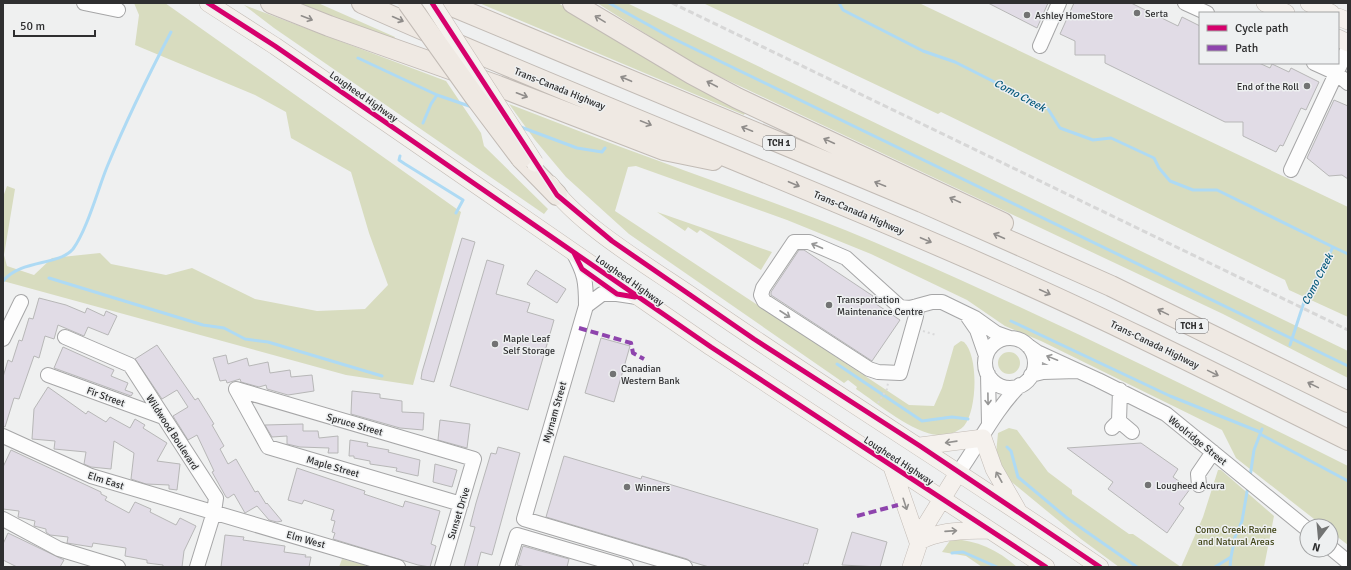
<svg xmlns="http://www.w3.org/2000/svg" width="1351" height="570" font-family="Signika,sans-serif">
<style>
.green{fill:#d8dcbf}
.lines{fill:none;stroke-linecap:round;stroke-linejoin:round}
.stream{stroke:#aedaf4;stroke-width:3}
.building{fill:#e1dce6;stroke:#b7b7b7}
.minor-casing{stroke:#a6a6a7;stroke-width:16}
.major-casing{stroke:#c2bbb5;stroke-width:18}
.highway-casing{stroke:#c2bbb5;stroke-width:22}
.path{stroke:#d9d9da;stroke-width:2;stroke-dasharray:2 3;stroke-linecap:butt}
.minor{stroke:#fdfdfd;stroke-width:14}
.major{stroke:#f5f1ed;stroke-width:17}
.highway{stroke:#efe9e3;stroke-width:20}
.rail{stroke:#d7d7d7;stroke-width:3;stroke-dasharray:6 3;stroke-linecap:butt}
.major-bridge-casing{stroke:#c2bbb5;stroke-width:18;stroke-linecap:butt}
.highway-bridge-casing{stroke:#c2bbb5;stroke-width:22;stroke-linecap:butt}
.major-bridge{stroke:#f5f1ed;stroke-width:17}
.highway-bridge{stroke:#efe9e3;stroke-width:20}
.quiet{stroke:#8e44ad;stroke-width:4;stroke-dasharray:8 4;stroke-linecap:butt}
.cycleway-casing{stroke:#eef0f1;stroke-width:8}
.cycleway{stroke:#d6006c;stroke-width:5}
.oneway{stroke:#8f8c8a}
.oneway2{stroke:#969696}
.oneway3{stroke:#92908e}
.poi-dot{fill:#727373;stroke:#eef0f1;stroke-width:1.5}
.labels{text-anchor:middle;stroke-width:3;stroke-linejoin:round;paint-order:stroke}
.shield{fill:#eef0f1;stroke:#68696a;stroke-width:1}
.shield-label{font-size:9px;font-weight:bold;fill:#2f2f30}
.poi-label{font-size:10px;fill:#2f2f30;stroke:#eef0f1;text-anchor:start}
.street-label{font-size:10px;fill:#2f2f30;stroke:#eef0f1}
.park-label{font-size:10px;fill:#404416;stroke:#eef0f1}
.water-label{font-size:11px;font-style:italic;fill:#075a7c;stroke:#eef0f1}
</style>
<rect width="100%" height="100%" fill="#eff0f0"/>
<path class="green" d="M134,3H165L461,212L413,385L346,375L3,281V197L7,186L15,189L4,255L7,266L34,275L52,258L100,253L111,264L166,275L192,268L255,299L317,311L365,309L388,285L369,233L351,172L291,138L286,112L255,95L135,45L139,15Z
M296,3H318L395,37L394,39H391Z
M479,3H558L658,65L745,113L744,115Z
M597,3H627L1348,351V378L1223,314L712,73L684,58Z
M703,3H919L1348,207V317L1289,290L1285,280L941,112L938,114Z
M244,5L446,81L481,133L484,146L548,209L544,214L274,28Z
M509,104C559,123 609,143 659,161C731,188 804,212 874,242C1035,311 1191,388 1348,466V545L1331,532V526H1323L1236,458L1222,430L1041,341L1005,326L967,300L871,254L787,220L636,166L628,167L615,211L909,405L934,406L942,388L954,346L961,341L964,342C979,356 977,411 964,426C957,433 947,435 938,435C914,434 877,403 856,389L857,387L848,380L844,383L629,234L566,177L535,140Z
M657,212L772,252L761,270L700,230L697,233L688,227L685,231Z
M998 363a11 11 0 1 1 22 0a11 11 0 1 1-22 0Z
M1009,428L1017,430L1048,472L1072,490V494L1129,534H1133L1181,567L1203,517L1218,470H1221L1274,516L1264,567H1119L1081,539L1008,479L996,454L998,433Z
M951,539C977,540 998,550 1017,567H982L966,556L942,552Z
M342,559L365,565L364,567H339Z"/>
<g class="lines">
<path class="stream" d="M609,3L670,37L1348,366
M839,3L843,10L923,51L955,62L1048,109L1060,128L1093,140L1111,138L1154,158L1159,168L1170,181L1193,190H1217L1333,247L1312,288L1306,296L1290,345
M358,58L437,95
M423,123L431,104L437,95L472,107
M518,126L577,148L602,152L605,148
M400,156L399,160L405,164L463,200L456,213
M1333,247L1348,254
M49,278L203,325L224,328L245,339L268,342L382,376
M3,281C21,259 59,266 73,249C87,230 98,189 107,167C126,121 148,76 171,32
M1011,321L1170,396L1260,432
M837,364L922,421L952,417L968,419
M1260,434L1348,481
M1007,447L1011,451L1018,477L1067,518L1137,567
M1250,477L1254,450L1262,429
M952,553L963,552L997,567
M1215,567L1231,557L1235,537L1242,521L1248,486
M1230,567L1231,557"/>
</g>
<path class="building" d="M988,3H1048L1037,28Z
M1074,3H1131L1178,26L1182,17L1200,26V63H1259L1270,68L1272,64L1289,72L1291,68L1319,82L1306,110L1301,108L1283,146L1280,145L1276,152L1243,136V122H1225L1105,63V55H1075V41L1060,34Z
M1334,100L1348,106V179L1342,175L1329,176L1307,158Z
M462,238L475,242L434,382L421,379L422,372Z
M799,250H804L873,296L870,300L900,320L872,361L771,295V292Z
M487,260L504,265L496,294L530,303L527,312L554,320L528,410L450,386Z
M536,270L566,289L557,303L527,284Z
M39,298L66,305L85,313L87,308L104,316L106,311L117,316L108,335L88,327L84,336L58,325L54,339L45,336L39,358L34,356L19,399L14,398L5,427L3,426V377L8,360L12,362L19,340L22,341L29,318L33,319Z
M601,338L630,346L614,402L585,393Z
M157,345L195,400L198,398L214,424L212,425L224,446L220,449L228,464L236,459L255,492L258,491L266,504L267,503L282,521L277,522L269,520L257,506L245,513L234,494L228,498L226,497L212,472L214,471L197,435L188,440L173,416L188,407L177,390L162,399L135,359Z
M63,347L114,370L111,376L128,383L125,390L133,393L131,396L54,368Z
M226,355L228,364L247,358L249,366L268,362L270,373L290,370L291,377L312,375L314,391L288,395L267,389L266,385L259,387L241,382L240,379L227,383L226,380L220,381L213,358Z
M48,387L86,414L88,411L106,422L110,417L130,428L135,419L145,425L143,428L167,443L157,461L180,464L177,490L169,489V485L146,484L131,479L134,453L114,441L111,469L91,467L84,464L86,452L54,449L55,441L32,439L34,409Z
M352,391L380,394V398L402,401V412L424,413L423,430L400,428L351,414Z
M440,420L470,424L467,448L438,440Z
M303,424V431H318L319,438L338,436V453H328L329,448L300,447L287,444V436L272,437L265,425Z
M350,440L368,443L367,446L389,450L388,452L420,460L418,476L396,471L397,468L370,464V461L354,458V456H349Z
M1141,443L1178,469L1173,477L1190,489L1179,504L1184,508L1167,533L1108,489L1113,482L1067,448Z
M498,447L520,453L492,555L481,552L477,567H464L475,527L470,526L476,503L491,453L496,454Z
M11,450L101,492V494L107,497L105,500L129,513L135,502L151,509L150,512L176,525L180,518L196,526L184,551L182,567H163V565L147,563V560L125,556L126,548L93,543L92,547L67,543L68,537L50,535L46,532V529L34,526L35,521L18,517L19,511L3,509V467Z
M564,456L641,479L642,476L818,529L808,564L804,563L803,567H709L692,562L687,559L546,517Z
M435,464L457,470L452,487L433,482Z
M297,468L365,491L364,494L403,507L405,501L440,511L431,544L436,546L430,567L418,565L333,539L335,533L332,532L335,521L331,520L334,510L304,500L302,504L288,500Z
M852,532L887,542L880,567L842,565Z
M8,533L64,560L60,567H17L3,560V544Z
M225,535L244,537L243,540L285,546L284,552L306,555L305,557H311L309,567H221Z
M523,546L569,559L567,567H525L517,565Z"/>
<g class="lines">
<defs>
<path id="minor" d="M84,3L118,10
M1185,3L1207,13
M1040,46L1059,3
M1314,63L1336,73L1348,83
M1291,170L1348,48
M573,252C585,274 586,281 586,306L524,519L685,567
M586,306L602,294H617L637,297
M917,306L916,316L900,373L878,372L869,369L764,301L761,295L763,288L794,242H809L846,258L900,307L910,308L932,302H942L975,318L996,333L1010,338
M968,317L977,330L986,356
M65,337L130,365L216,498L214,512L197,567
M985 363a25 25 0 1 1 50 0a25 25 0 1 1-50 0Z
M3,339L21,302
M1027,345L1037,352L1098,380L1166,414L1307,529
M988,374L989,423
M48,375L163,417
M1031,375L1043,372L1077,371
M236,389L474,459L442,567
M236,389L268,447L461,504
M1119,421L1132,432
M1112,428L1119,421L1120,390
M3,436L91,476L398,567
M958,473C979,444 994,411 1020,385
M1199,485L1198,474L1213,452
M3,519L59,549L118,567
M1331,548L1348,562
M507,567L517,535L626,567"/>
<path id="major" d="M208,3L275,46L711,347L1046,567
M1265,3L1286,13
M1309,3L1331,13
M1338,17L1348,21
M1338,38L1348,43
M550,184C577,224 648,266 689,294C824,388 964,474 1100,567
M920,446L983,438L994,469L1017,509
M892,467L918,542
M918,542C940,530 962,531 987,530
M911,567L924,528L958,473"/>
<path id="highway" d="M271,3L329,26L498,86L664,150L713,160
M362,3C575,98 793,180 1006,275C1122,326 1235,384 1348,440
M445,3L922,202L1111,286L1348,402
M573,3L692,74L737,98L1003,223
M521,158L557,195"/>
</defs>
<use href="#minor" class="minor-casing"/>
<use href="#major" class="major-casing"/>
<use href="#highway" class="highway-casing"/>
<path class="path" d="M923,331L936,335
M878,403L887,389L888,383"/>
<use href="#minor" class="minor"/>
<use href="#major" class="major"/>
<use href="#highway" class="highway"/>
<path class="rail" d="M672,3L1348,330"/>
<defs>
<path id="major-bridge" d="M432,3L535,163"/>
<path id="highway-bridge" d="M408,3L475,97L521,158"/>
</defs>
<use href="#major-bridge" class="major-bridge-casing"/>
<use href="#highway-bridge" class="highway-bridge-casing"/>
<use href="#major-bridge" class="major-bridge"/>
<use href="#highway-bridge" class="highway-bridge"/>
<path class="quiet" d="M579,328L631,343L633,353L644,359
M857,516L898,505"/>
<defs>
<path id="cycleway" d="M208,3L275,46L711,347L1046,567
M432,3L557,195L612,241L754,339L920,446L1100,567
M574,253L582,269L617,294L635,297"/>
</defs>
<use href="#cycleway" class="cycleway-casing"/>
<use href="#cycleway" class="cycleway"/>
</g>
<defs><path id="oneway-shaft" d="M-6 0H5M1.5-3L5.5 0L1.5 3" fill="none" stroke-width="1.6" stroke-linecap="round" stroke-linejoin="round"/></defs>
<g class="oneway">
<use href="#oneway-shaft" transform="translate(307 18) rotate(21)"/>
<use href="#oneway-shaft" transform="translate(398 19) rotate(24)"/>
<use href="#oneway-shaft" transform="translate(600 19) rotate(-149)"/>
<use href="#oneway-shaft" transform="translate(626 79) rotate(-157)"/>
<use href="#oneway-shaft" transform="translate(712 84) rotate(-152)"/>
<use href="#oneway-shaft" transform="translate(522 95) rotate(21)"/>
<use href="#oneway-shaft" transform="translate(646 123) rotate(22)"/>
<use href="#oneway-shaft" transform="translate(747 129) rotate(-158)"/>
<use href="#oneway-shaft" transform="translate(829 141) rotate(-155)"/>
<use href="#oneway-shaft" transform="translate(794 184) rotate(23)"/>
<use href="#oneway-shaft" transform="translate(880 184) rotate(-158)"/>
<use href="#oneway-shaft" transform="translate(955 200) rotate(-155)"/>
<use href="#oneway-shaft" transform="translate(999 236) rotate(-156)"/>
<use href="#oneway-shaft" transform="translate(926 240) rotate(23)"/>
<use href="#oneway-shaft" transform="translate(1045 292) rotate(25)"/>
<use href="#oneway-shaft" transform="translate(1163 312) rotate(-154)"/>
<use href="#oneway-shaft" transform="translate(1213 373) rotate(26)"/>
<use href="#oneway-shaft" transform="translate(1313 385) rotate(-154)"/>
</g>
<g class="oneway2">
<use href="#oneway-shaft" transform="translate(817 246) rotate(-157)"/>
<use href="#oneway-shaft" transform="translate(785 314) rotate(33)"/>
<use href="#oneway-shaft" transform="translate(1052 358) rotate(-158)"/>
<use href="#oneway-shaft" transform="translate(988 399) rotate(89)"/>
</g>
<g class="oneway3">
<use href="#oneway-shaft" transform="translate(951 442) rotate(172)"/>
<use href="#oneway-shaft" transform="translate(999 477) rotate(-119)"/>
<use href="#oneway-shaft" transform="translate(905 504) rotate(72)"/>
<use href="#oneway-shaft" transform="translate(951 531) rotate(-4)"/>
</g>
<g class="poi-dot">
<circle cx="1137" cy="13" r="4"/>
<circle cx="1027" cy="15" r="4"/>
<circle cx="1307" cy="86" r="4"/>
<circle cx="829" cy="305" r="4"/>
<circle cx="495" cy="344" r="4"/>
<circle cx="613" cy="374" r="4"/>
<circle cx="1148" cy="485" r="4"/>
<circle cx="627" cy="487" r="4"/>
</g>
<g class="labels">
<g class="shield">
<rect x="763" y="136" width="32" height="14" rx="3"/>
<rect x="1176" y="319" width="32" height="14" rx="3"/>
</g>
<g class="shield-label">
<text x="779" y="146">TCH 1</text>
<text x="1192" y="329">TCH 1</text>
</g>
<g class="poi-label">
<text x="1145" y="17">Serta</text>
<text x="1035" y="19">Ashley HomeStore</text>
<text x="1299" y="90" text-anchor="end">End of the Roll</text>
<text x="837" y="303">Transportation<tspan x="837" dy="12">Maintenance Centre</tspan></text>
<text x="503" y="342">Maple Leaf<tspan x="503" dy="12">Self Storage</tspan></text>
<text x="621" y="372">Canadian<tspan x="621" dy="12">Western Bank</tspan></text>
<text x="1156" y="489">Lougheed Acura</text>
<text x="635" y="491">Winners</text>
</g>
<g class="street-label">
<text transform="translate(560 88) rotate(22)" y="4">Trans-Canada Highway</text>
<text transform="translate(364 96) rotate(35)" y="4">Lougheed Highway</text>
<text transform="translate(859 212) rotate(23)" y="4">Trans-Canada Highway</text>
<text transform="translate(630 280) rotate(35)" y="4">Lougheed Highway</text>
<text transform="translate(1155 344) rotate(26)" y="4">Trans-Canada Highway</text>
<text transform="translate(106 396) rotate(20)" y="4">Fir Street</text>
<text transform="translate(554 412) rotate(-74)" y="4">Myrnam Street</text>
<text transform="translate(355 424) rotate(16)" y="4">Spruce Street</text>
<text transform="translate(173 432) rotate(57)" y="4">Wildwood Boulevard</text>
<text transform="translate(1198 440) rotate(39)" y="4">Woolridge Street</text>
<text transform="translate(899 460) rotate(33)" y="4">Lougheed Highway</text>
<text transform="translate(333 466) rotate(16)" y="4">Maple Street</text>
<text transform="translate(106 480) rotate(18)" y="4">Elm East</text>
<text transform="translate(458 513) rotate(-73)" y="4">Sunset Drive</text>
<text transform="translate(306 539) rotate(16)" y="4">Elm West</text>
</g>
<g class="park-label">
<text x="1236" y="533">Como Creek Ravine<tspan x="1236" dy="12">and Natural Areas</tspan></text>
</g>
<g class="water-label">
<text transform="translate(1020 95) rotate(28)" y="4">Como Creek</text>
<text transform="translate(1317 279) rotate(-63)" y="4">Como Creek</text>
</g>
</g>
<rect width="1351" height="570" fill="none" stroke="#2f2f30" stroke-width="8"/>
<rect x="1199" y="12" width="140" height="52" fill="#eef0f1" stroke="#a2a3a4"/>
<rect x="1207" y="25" width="20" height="6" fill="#d6006c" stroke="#a2a3a4"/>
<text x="1235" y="32" font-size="12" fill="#2f2f30">Cycle path</text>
<rect x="1207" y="45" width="20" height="6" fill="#8e44ad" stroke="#a2a3a4"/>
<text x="1235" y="52" font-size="12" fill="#2f2f30">Path</text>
<g transform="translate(1319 538) rotate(196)"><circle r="19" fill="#eef0f1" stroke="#a2a3a4"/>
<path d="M0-3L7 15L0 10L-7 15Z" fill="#727373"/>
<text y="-6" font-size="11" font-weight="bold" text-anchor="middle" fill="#2f2f30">N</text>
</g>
<path d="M14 30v6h81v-6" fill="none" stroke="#2f2f30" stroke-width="2"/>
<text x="20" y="30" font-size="12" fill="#2f2f30" stroke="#eef0f1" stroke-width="3" paint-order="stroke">50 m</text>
</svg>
